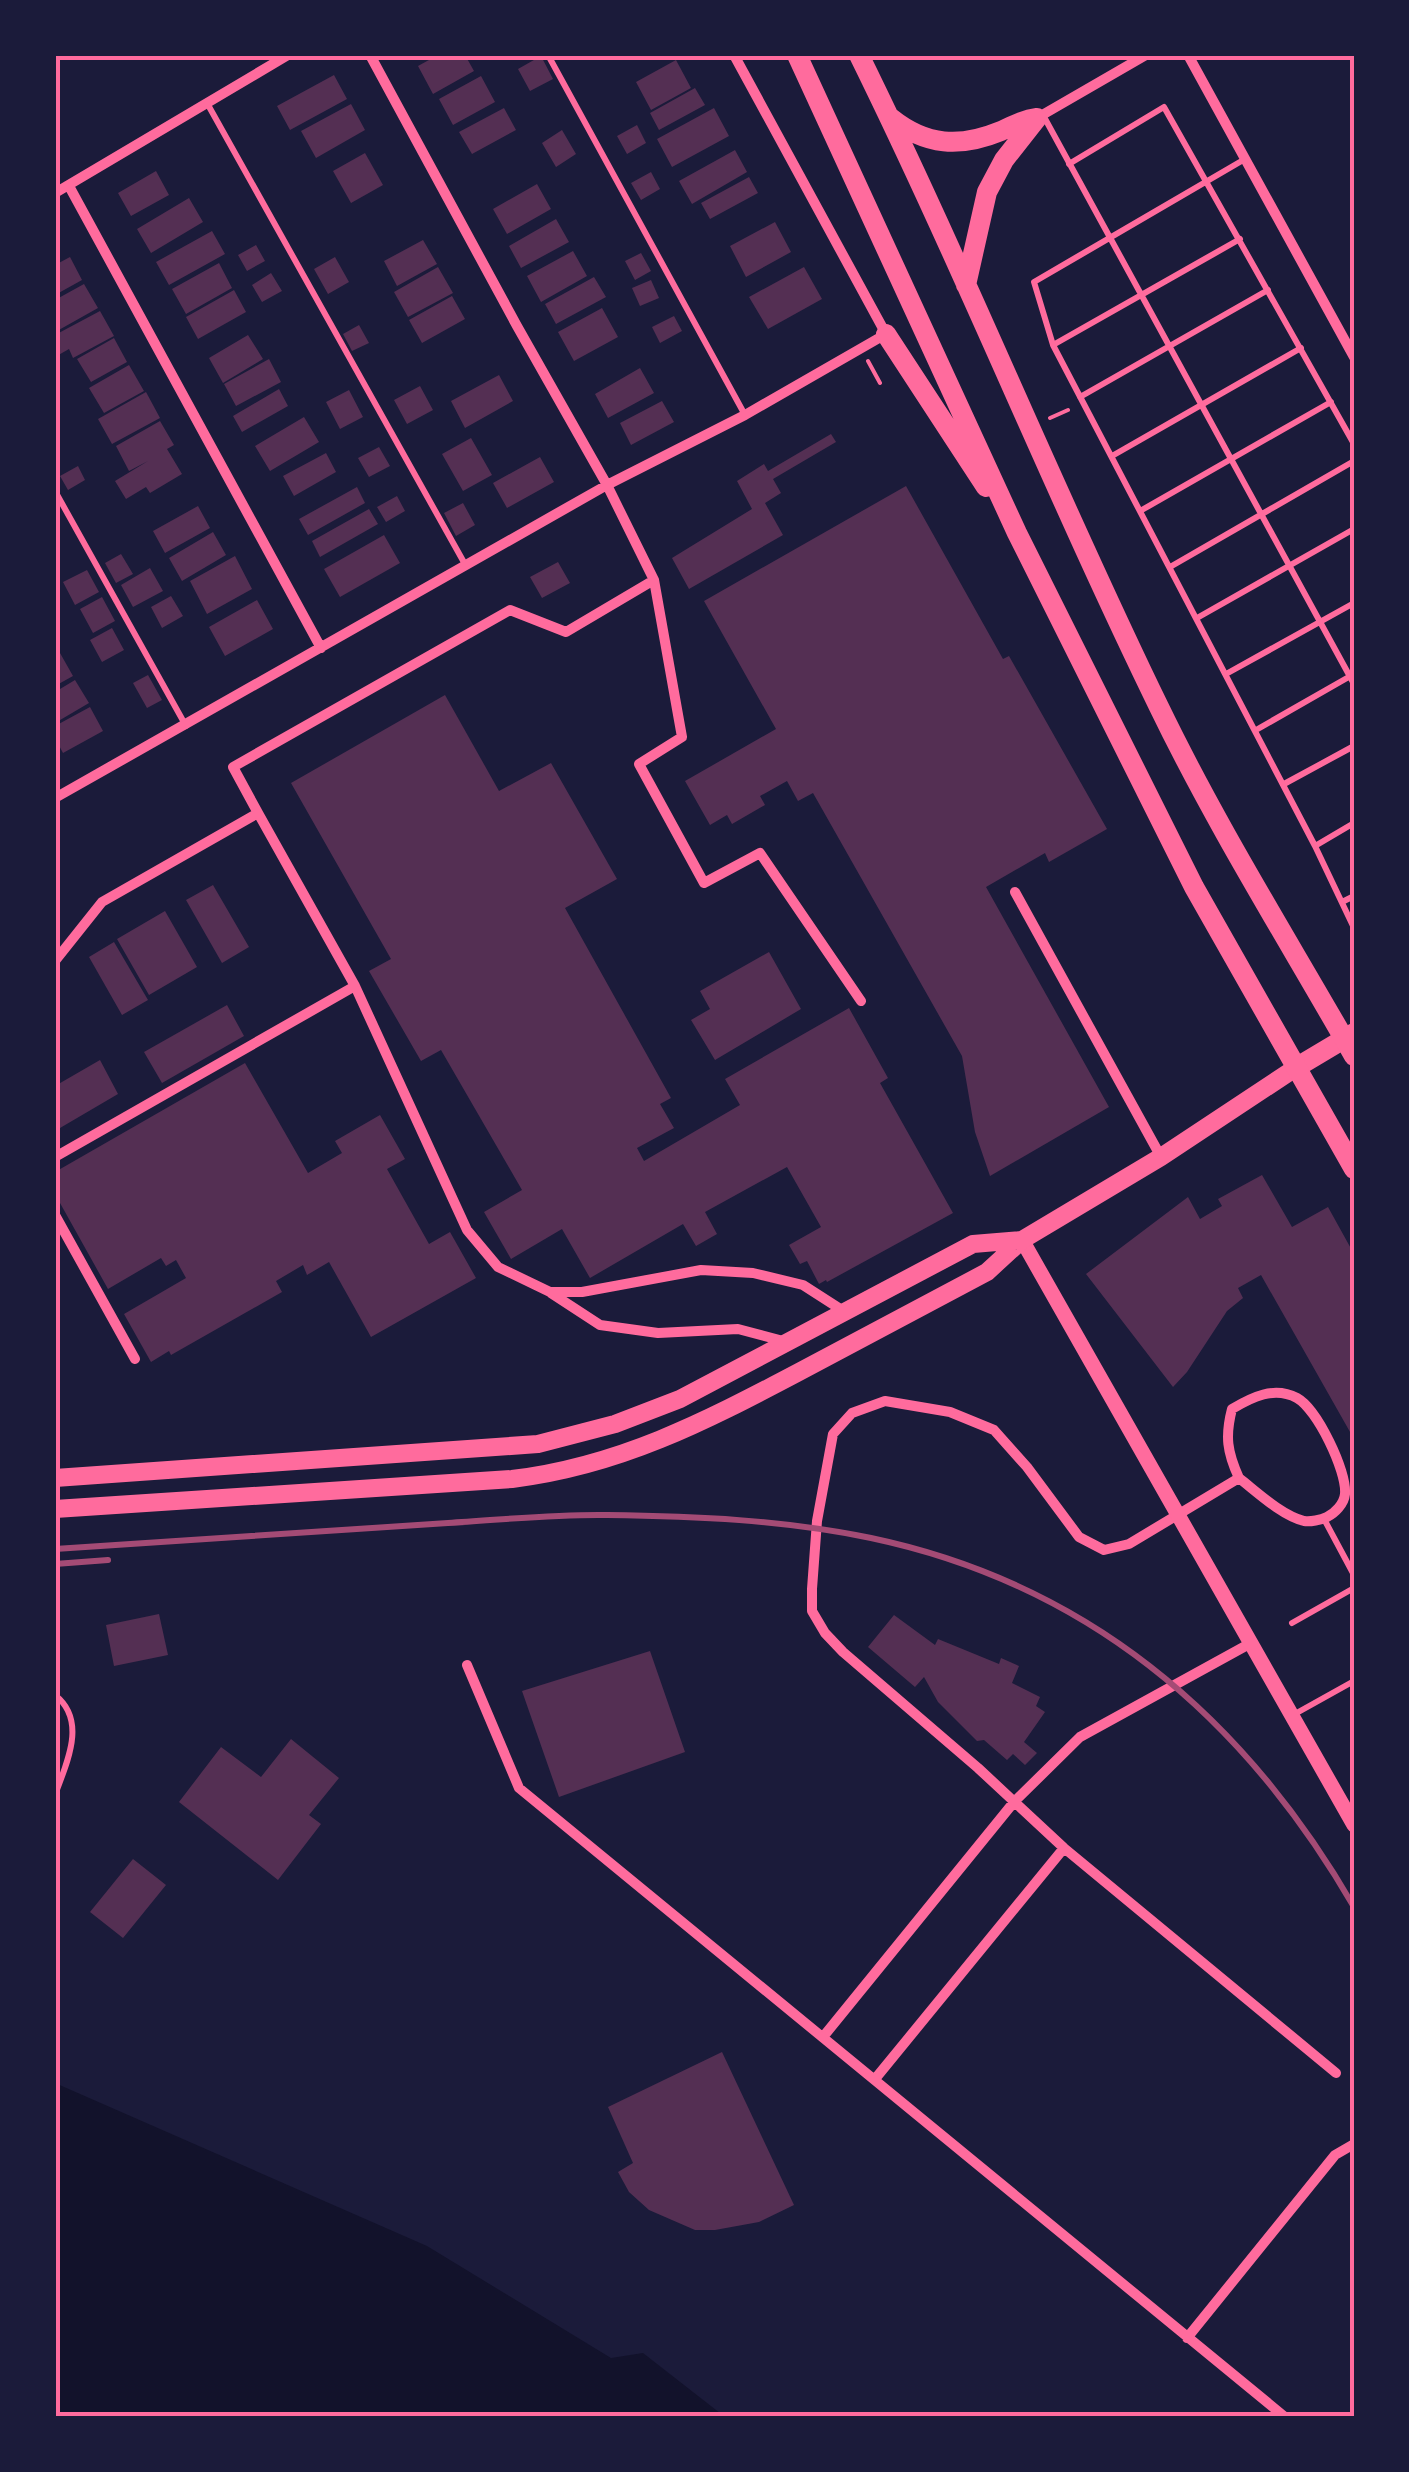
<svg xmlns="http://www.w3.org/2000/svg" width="1409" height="2472" font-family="'Open Sans',sans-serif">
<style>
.water{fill:#12122b}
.building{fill:#542f53}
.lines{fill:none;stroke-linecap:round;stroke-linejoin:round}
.path{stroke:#ff6b9d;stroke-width:4}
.service{stroke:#ff6b9d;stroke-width:6}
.minor{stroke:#ff6b9d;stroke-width:10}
.tertiary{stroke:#ff6b9d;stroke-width:15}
.secondary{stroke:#ff6b9d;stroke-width:18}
.primary{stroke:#ff6b9d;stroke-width:20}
.trunk{stroke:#ff6b9d;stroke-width:20}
.rail{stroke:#a44b75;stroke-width:6}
.neatline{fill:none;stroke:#ff6b9d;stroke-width:4}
</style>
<rect width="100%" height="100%" fill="#1b1b3a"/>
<path class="water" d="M55,2083L427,2246L611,2358L643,2353L725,2417H55Z"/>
<path class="building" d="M438,55H465L474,71L433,94L418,66Z
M541,56L553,79L530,91L518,69Z
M676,60L691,88L651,110L636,82Z
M334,75L347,99L290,130L277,106Z
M481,76L495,102L453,125L439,99Z
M695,88L705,105L659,130L650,113Z
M351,104L365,130L316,158L301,131Z
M504,108L516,130L472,154L459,132Z
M714,108L729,136L672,167L657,139Z
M637,125L646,143L627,154L617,136Z
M562,130L576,154L556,167L542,143Z
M735,150L747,172L692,204L679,181Z
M365,153L383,185L351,203L333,171Z
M156,171L169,195L131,216L118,193Z
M651,172L660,189L641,200L631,183Z
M749,177L758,193L710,219L701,203Z
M537,184L551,209L507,234L493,209Z
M189,198L203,222L151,253L137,229Z
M556,219L569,242L521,268L509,246Z
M775,222L791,252L746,277L730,246Z
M212,231L225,254L169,285L156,262Z
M423,240L437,264L397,286L384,261Z
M256,245L265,261L247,271L238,255Z
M573,251L587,276L541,302L527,276Z
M641,253L651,271L635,280L625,261Z
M70,257L82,280L55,295V265Z
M335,257L349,282L328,294L314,269Z
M219,263L232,288L186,314L172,289Z
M438,267L453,293L408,317L394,292Z
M804,267L822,299L768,329L749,297Z
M271,273L282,291L262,302L252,285Z
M594,277L606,297L556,324L545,304Z
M651,280L659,298L640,306L632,288Z
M84,284L98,308L57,331L55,300Z
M234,290L246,312L198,339L186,317Z
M452,296L465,319L422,343L409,320Z
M602,308L618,337L574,361L558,332Z
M100,311L114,336L73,358L69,349L55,357V335Z
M674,316L682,331L660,343L652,327Z
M359,325L369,343L352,351L343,334Z
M248,335L263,359L223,383L209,358Z
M114,338L127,362L91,382L77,359Z
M269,359L281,382L236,406L224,384Z
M129,365L144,391L104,413L89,388Z
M640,368L654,393L608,418L595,394Z
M499,375L513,401L465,428L451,401Z
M420,386L433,410L407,424L394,400Z
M279,389L288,406L242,432L233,416Z
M349,390L363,417L340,429L326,402Z
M146,392L160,418L112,444L98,419Z
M662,401L674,422L631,445L620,423Z
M304,417L319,442L270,471L255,446Z
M160,421L174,445L167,449L182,474L150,493L146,487L126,499L115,481L148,461L129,471L116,446Z
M831,434L836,442L773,479L781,493L765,503L783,535L689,589L672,558L752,509L737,481L764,464L768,471Z
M471,438L492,475L463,491L442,454Z
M379,447L390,466L369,477L358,458Z
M326,453L336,472L294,496L283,476Z
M540,457L554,482L507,508L493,483Z
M78,466L85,480L68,490L60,476Z
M906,486L1003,659L1009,656L1107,829L1049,862L1045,853L986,887L1109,1107L990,1176L975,1132L962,1056L813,793L798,801L787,781L760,796L765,805L732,824L727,815L710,825L685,781L776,729L704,601Z
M357,487L365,503L308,535L299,519Z
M397,496L405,511L386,522L377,507Z
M463,503L475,525L456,536L444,513Z
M198,506L210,528L165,553L153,531Z
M369,509L378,524L320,557L312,541Z
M213,532L226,555L182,581L169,558Z
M384,535L400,563L340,597L324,569Z
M121,554L133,574L116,583L105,563Z
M235,556L252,589L207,614L190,581Z
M558,562L570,583L542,598L530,577Z
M150,568L163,591L133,607L121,585Z
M87,570L99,592L75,605L63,582Z
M171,596L183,616L162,628L151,607Z
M102,597L115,621L93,633L80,609Z
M257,600L273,629L225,656L209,627Z
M112,628L124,650L102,662L90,640Z
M60,653L73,676L55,686V656Z
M148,675L162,700L147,708L133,683Z
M75,680L89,703L55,723V692Z
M445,695L499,791L551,763L617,879L565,908L671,1098L660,1104L674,1128L637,1148L644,1161L740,1105L725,1079L849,1008L888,1078L880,1083L953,1213L827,1282L826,1280L819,1284L807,1261L800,1264L789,1245L821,1227L787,1167L705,1212L717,1234L696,1246L683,1224L590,1278L562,1229L511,1259L484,1212L522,1190L441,1050L421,1061L369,971L391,959L291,783Z
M90,707L103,731L63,753L55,738V726Z
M213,885L249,947L222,963L186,900Z
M165,911L197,967L149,995L117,939Z
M114,942L148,1000L122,1015L89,957Z
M769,952L801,1009L715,1060L691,1020L710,1009L700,991Z
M227,1005L244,1036L162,1083L144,1052Z
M100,1060L118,1094L60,1128L55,1118V1086Z
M245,1063L308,1173L342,1153L335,1141L380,1115L405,1159L387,1169L429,1244L450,1232L476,1278L371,1337L329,1262L307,1275L303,1265L276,1281L282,1292L171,1355L169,1351L151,1362L124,1314L186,1278L176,1260L166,1266L161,1258L108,1289L55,1194V1172Z
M1262,1175L1292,1227L1328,1207L1354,1254V1439L1261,1275L1238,1288L1243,1298L1227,1311L1187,1372L1173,1387L1086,1274L1188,1197L1200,1219L1222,1206L1218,1199Z
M159,1614L168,1655L114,1666L106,1625Z
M894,1615L935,1645L938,1639L999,1664L1001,1658L1019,1666L1012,1683L1040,1697L1036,1706L1045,1712L1024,1742L1037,1753L1025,1765L1013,1754L1007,1760L984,1740L977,1741L938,1702L924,1677L915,1687L868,1647Z
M650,1651L685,1752L559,1797L522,1691Z
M291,1739L339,1778L309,1815L321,1824L278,1880L179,1802L221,1747L261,1777Z
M133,1859L166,1885L123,1938L90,1912Z
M722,2052L794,2205L759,2222L715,2230H695L649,2210L629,2192L618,2172L633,2163L608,2107Z"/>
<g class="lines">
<path class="path" d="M868,361L880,383
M1050,418L1068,410"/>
<path class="service" d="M548,55L745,415
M207,103L466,566
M1043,115L1354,684
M1245,159L1034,282L1053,345L1315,846L1354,823
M1069,164L1164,107L1354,444
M1053,345L1240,239
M1080,397L1268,290
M1112,456L1301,348
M55,491L186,726
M1140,511L1331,402
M1170,567L1354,461
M1197,618L1354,529
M1226,674L1354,603
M1256,730L1354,674
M1284,784L1354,746
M1315,846L1354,928
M1342,902L1354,896
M1324,1519L1354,1575
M1292,1623L1354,1588
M55,1695C88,1721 66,1764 55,1795
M1293,1715L1354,1681"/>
<path class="minor" d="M1188,55L1354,357
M1037,118L1146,55
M69,186L321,648
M55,193L288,55
M654,580L682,737L639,764L704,883L760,853L861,1001
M55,798L607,485L745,415L886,334L734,55
M258,813L355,986L467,1230L498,1267L550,1292H582L701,1270L753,1273L803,1285L845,1312
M1015,892L1161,1157
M55,961L102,902L258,813L233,767L510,610L566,632L654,580L607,485L517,326L370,55
M55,1157L355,986
M55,1215L135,1359
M551,1293L600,1325L658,1333L738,1329L787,1342
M1239,1478C1227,1452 1225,1436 1232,1409C1252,1397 1274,1386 1297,1398C1317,1409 1347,1471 1345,1494C1344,1504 1335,1513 1327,1517C1321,1520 1310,1522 1304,1521C1281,1515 1257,1492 1239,1478L1129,1544L1104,1550L1079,1537L1027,1467L994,1430L950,1412L885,1401L852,1413L833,1434L817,1521L812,1589V1611L825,1633L843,1652L978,1768L1064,1848L1336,2073
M467,1665L519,1788L1285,2417
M823,2037L1014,1802L1080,1737L1251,1643
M875,2079L1064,1848
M1187,2338L1335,2155L1354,2144"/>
<path class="tertiary" d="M1022,1240L1354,1825"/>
<path class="secondary" d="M55,1478L538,1444L615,1424L680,1399L973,1244L1022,1240
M55,1509L512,1479C619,1466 704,1422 797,1373C861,1339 924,1305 987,1272L1022,1240L1161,1157L1297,1067"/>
<path class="primary" d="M1297,1067L1354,1033"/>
<path class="trunk" d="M797,55L1017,533L1194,887L1354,1169
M859,55C965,270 1054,492 1159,707C1217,827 1288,940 1354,1056
M891,118C926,146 960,148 1001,131C1014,125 1023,120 1037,118
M966,285L987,192L1004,160L1037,118
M886,334L986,487"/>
<path class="rail" d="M55,1549C186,1541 317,1531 448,1523C500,1520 554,1514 607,1515C695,1516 784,1520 871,1538C1089,1584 1244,1717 1354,1907
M55,1564L108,1560"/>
</g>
<rect width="1409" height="2472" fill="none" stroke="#1b1b3a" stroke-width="115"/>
<rect x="58" y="58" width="1294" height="2356" class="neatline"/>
</svg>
